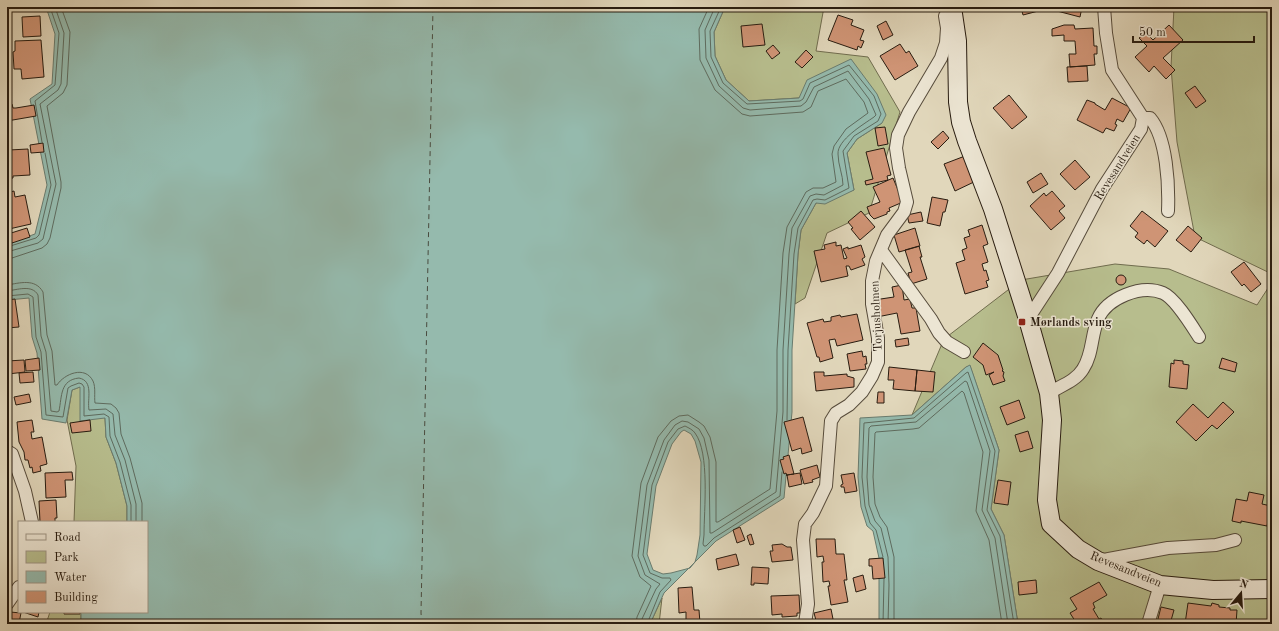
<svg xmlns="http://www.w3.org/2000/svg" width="1279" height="631" font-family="'Old Standard TT',serif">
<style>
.green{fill:#b7bd8d;stroke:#706c4e}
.water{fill:#95baad;stroke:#697b6e;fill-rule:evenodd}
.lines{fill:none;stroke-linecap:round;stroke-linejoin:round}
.shore{stroke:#5e6b5e;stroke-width:1}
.ferry{stroke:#494b3f;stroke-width:1;stroke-dasharray:5 4;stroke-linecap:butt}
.building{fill:#cf9475;stroke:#281c10}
.minor-casing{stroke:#564b3b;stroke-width:14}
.secondary-casing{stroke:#281c10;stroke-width:20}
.minor{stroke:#ece5d3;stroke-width:12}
.secondary{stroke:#ece5d3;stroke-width:18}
.poi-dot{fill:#8f2418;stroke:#ece5d3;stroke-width:1.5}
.labels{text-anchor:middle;stroke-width:3;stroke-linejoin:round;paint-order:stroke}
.street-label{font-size:12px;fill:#281c10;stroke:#ece5d3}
.poi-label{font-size:12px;font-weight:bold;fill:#281c10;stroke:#ece5d3;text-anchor:start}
</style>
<rect width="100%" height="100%" fill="#e1d7bb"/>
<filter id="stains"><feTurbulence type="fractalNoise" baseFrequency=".005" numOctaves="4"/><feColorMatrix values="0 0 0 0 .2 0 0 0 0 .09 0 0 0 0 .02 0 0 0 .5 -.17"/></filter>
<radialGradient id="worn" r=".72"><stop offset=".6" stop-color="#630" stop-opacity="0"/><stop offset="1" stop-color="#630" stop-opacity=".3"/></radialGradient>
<path class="green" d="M725,7H824L816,51L868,57L900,112L869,213L827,233L805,298L795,304L798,254L801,230L816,203L854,190L847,153L857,139L882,123L799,98L749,101L726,80L715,56L714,32Z
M1174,7H1272V274L1195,237L1177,142L1171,67Z
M1115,264L1169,269L1257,305L1272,282V624H1018L1004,535L991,509L999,450L970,366L966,367L912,415L944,339L1021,280Z
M80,387L105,418L106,437L116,463L127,506V522H74L76,466L67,420L72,390Z
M662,598L659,624H650Z
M50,612H81V624H46Z"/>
<path class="water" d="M46,7H725L714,32L715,56L726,80L749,101L799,98L807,80L851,59L877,94L886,115L882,123L857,139L847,153L854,190L825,204L816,203L801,230L798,254L792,350V412L784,498L716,541L664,593L650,624H81V612H147V522H127V506L116,463L106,437L105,418L80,421V387L72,390L66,423L42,419L37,353L32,337L29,298L8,300L7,244L35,234L47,185L30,99L52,84L55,34ZM684,430L691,434L695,441L701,462L700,535L697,555L695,562L690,568L671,573L663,574L653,570L647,554L656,486L672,444L681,432Z
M970,365L999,450L991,509L1004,535L1018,624H879V558L873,531L867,526L861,507L858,477L860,418L912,415L966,367Z"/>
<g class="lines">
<path class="shore" d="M721,7L710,31L711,57L723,83L747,104L800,101L803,99L810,83L849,65L874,96L881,114L878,121L854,136L843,151L849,188L825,200L817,199L813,200L798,228L794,254L788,350L787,420
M42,142L35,101L55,85L59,33L50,7
M7,247L36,238L39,235L51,185L45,153
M7,252L38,243L43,239L56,184L40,104L58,90L61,84L64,33L55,7
M7,258H12L42,248L47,244L50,238L61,188V182L47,106L63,93L67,85L70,32L61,7
M7,285C20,283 35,278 43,292L47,335L52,351L55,385H57C64,374 85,365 93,381C96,388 94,396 95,403L111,404L116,408L119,413L121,434L130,458L142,503V522
M7,291C17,290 32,284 38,295L41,336L46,352L51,411L57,412L59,411C62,396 60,380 79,378C94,381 87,399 89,410L106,409L113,414L115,435L125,460L136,504V522
M7,296L28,294L33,297L36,337L41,352L46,415L63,417L68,388L71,386L79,383L82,384L84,387V416L104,414L109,417L110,436L120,462L131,505V522
M883,557L876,530L870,523L865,506L862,477L864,423L914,418L966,373L968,372L995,451L987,510L1000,536L1014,624
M636,624L637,617L651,586L640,577L632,556L641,483L658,437L671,421L679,416L688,415L699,422L704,426L710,437L716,462V522H718L770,489L777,411V350L783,253L787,227L806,192L813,188H823L836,182L832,154L834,146L846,129L868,113L864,102L846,79L818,91L811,107L803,112L750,116L742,114L715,90L700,60L699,29L709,7
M642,624V619L656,589L660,584L645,575L638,556L647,485L664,440L675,425L682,421L688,422L699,429L704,438L709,460L710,533H712L776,492L783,412V350L789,254L792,228L810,196L816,194L824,195L843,185C843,175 838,165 838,154C837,140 864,124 874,117L876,115L869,99L848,71L814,87L806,102L801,106L750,110L743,108L719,86L706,58L705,30L715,7
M647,624L660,592L671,580L670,578H662L650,573L643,555L652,485L668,442L678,429L685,426C689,428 693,430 695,433C710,453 704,510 704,535L703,544L704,546H706L714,538L780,496L782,472
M883,624L884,579
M888,624L889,585L888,557L881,528L875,521L869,505L867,477L869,428L871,426L916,422L965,381L967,382L990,451L982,510L995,538L1008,624
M894,624V557L887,527L880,517L875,504L873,477L875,433L876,432L913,429L919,428L962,391L964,393L983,452L976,511L989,540L1002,624"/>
<path class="ferry" d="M422,624L421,613L433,7"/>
</g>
<path class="building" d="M1021,7H1046V9L1023,15Z
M1059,7H1082L1080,17L1057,11Z
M838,15L853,20L851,25L864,30L860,40L864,41L861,48L858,46L857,50L828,40Z
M40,16L41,36L23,37L22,17Z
M886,21L893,35L883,40L877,26Z
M762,24L765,45L743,47L741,26Z
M1064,25H1074L1075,29L1093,28L1094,46H1097V54H1094L1095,65L1070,67L1069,54H1076L1075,41H1064V35L1052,36V29Z
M1169,25L1183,40L1163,58L1175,70L1166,79L1154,66L1149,72L1135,57L1147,46L1139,38L1146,33L1153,40Z
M41,40L44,77L22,79L21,69H14L13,52L15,51V41Z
M900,44L906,53L909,51L918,66L895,80L880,56Z
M773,45L780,53L772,59L766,51Z
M806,50L813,57L802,68L795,62Z
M1087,66L1088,81L1068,82L1067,67Z
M1195,86L1206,101L1196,108L1185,93Z
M1009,95L1027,117L1012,129L993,108Z
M1112,98L1131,108L1123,122L1117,119L1115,124L1117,125L1114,131L1106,128L1103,133L1077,120L1087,100L1095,103V104L1105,110Z
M12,104L13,108H16L34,105L36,116L7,121V105Z
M885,127L888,144L878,146L875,128Z
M943,131L949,138L938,149L931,142Z
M43,143L44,152L31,153L30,145Z
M884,148L891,175L887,176L888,180L866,185L865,181L873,179L866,152Z
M28,149L30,175L13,176V178L7,179V155H9V150Z
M965,156L976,181L955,191L944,164Z
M1075,160L1090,177L1075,190L1060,174Z
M1041,173L1048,184L1033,193L1027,182Z
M893,178L903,202L889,208L890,211L887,212V214L874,219L870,215L867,207L880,202L873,187Z
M14,191L15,197L25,195L31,224L9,229L7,224V193Z
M1052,191L1065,206L1059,211L1065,218L1051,230L1030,206L1044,193L1046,196Z
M932,197L948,200L945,212H943L940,226L927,223Z
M861,211L875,227L860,240L851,229L853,228L848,222Z
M1142,211L1168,231L1155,247L1147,240L1144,244L1135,237L1138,233L1130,226Z
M921,212L923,221L909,223L907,215Z
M982,225L988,244L983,246L988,262L982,264L984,271L986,270L989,280L986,281L988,287L965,294L956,263L965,260L962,250L967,248L964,238L970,236L968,230Z
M1188,226L1202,238L1191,252L1176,240Z
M27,228L30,237L12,243L8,234Z
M915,228L920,246L899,252L894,235Z
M836,242V246L841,245L844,259L847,258L843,249L848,247V249L861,245L865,257L862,259L865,265L851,270L849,266H846L848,276L821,282L814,251L825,249L824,245Z
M919,246L922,257H920L927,279L911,284L908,273L912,272L905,250Z
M1244,262L1261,284L1251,292L1244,284L1242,286L1231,272Z
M1116 280a5 5 0 1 1 10 0a5 5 0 1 1-10 0Z
M902,285L904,300L910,299L912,308H916L920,331L901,334L897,313L877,317L874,300L894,297L892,287Z
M15,299L19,327L7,328V300Z
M857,314L863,340L837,346L835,339L829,340L833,358L820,362L819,357H817L807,323L823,319L824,322L831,321V317L840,315L841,317Z
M908,338L909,345L896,347L895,340Z
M983,343L998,355L1003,370L1002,371L1004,372L1003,376L1005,381L993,385L989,375L994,372L986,375L983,365L973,357Z
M862,351L863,357L866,356L867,364H865L866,369L850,371L847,354Z
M39,358L40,370L26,371L25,360Z
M1222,358L1237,363L1235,372L1219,368Z
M24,360L25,372L8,374L7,361Z
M1174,360L1183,361V364L1189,365L1187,389L1169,387L1171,363L1174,364Z
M889,367L917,370L915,391L893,389L894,380H888Z
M917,370L935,372L933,392L915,391Z
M33,372L34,382L20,383L19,373Z
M814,372H824V376L847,374V376L854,378V387L816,391Z
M878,392H884V403H877Z
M29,394L31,402L16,405L14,397Z
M1019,400L1025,418L1007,425L1000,407Z
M1223,402L1234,412L1217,429L1212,425L1196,441L1176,422L1193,404L1208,418Z
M803,417L812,451L802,454L801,448L792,451L784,422Z
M32,420L34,432H31L32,439L42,437L47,464L40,466L41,471L33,473L32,467L30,468L28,460H25L24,452L19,442L17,422Z
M90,420L91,431L72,433L70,423Z
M1028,431L1033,448L1020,452L1015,435Z
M789,455L794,474L787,475V476L786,473L784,474L780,460L784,459L783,457Z
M817,465L820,477L812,480L813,482L804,484L800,470Z
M72,472L73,480H65L66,497L46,498L45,473Z
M800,473L802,484L789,487L787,475Z
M854,473L857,491L845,493L844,487H841V485L843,484L841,475Z
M998,480L1011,482L1008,505L994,503Z
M1249,492L1264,495L1262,504L1271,506L1267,526L1241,521V523L1232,521L1236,499L1247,501Z
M56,500L57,518H55V522H40L39,501Z
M740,527L745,540L737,543L733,530Z
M751,534L754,544L750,545L747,536Z
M816,539H835L836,554H844L847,580H844L848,602L831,605L828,586H830L829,581L823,582L822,562H824L823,556L817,557Z
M782,544L787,547H791L793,560L772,562L770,551H773L772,545Z
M736,554L739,565L718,570L716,559Z
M883,558L885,578L873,579L872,566H869V559Z
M752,567L769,568L768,584L754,583V585H751Z
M863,575L866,589L856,592L853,578Z
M1036,580L1037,593L1019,595L1018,582Z
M1099,582L1107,595L1093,603L1095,608L1093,609L1099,619L1101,618L1105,624H1077L1070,613L1077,609L1070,598Z
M692,587L694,610H699L700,623L701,622L702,624H678V623L684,622L686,620V612L679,613L678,588Z
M799,595L800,613H797V616L782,617V614L772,615L771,596Z
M1188,603L1211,606L1212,603L1219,605V607L1230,608V610H1237L1236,624H1185Z
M1161,607L1174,610L1170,624L1157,623Z
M831,609L834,624H817L814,613Z
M10,612L21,613L19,623L21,624H7Z
M23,612H39L38,617Z
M64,612H80V614H64Z"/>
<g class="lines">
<defs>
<path id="minor" d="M1143,118H1150C1167,138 1169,185 1168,211
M881,250L931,319L939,333L947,342L964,352
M1028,319L1058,273L1102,189L1141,129L1143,118L1112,70L1106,33L1104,7
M1049,393C1060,386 1076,381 1083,369C1093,354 1091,335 1098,319C1107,298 1141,284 1163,293C1175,298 1192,326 1199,337
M7,451L12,454L25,491L32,522
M1098,561L1168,548L1216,545L1235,540
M7,604L19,587
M805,623L808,604L803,540L805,524L813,513L826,486L831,421L836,413L849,405L862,392L872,376L878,362V338L872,304V281L876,261L887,235L904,212L907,202L899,168L896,148L898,135L909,112L941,58L946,43L947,28L945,16
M1148,624L1160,585"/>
<path id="secondary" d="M952,7L957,41L958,102L961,122L967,141L993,209L1028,319L1049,393L1052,420L1047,500L1051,524L1078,549L1098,561L1160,585L1213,590L1272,589"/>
</defs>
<use href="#minor" class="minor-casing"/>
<use href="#secondary" class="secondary-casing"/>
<use href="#minor" class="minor"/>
<use href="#secondary" class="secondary"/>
</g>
<rect class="poi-dot" x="1018" y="318" width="8" height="8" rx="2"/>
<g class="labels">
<g class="street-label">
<text transform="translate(1117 167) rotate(-58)" y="4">Revesandveien</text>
<text transform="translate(876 316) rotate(-93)" y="4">Torjusholmen</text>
<text transform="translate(1126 569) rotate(22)" y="4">Revesandveien</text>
</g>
<g class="poi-label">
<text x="1030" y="326">Mørlands sving</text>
</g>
</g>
<rect width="1279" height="631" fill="none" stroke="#e1d7bb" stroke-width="24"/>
<rect x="8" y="8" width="1263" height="615" fill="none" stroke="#281c10" stroke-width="2"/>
<rect x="12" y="12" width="1255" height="607" fill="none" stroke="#281c10"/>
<rect x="18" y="521" width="130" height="92" fill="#ece5d3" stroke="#9e9585"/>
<rect x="26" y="534" width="20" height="6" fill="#ece5d3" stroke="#9e9585"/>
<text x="54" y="541" font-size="12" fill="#281c10">Road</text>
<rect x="26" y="551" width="20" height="12" fill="#b7bd8d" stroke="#9e9585"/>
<text x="54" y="561" font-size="12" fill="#281c10">Park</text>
<rect x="26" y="571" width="20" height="12" fill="#95baad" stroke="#9e9585"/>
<text x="54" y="581" font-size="12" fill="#281c10">Water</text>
<rect x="26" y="591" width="20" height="12" fill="#cf9475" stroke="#9e9585"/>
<text x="54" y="601" font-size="12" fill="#281c10">Building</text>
<g transform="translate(1241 593) rotate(18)" stroke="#ece5d3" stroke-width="3" paint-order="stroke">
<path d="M0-3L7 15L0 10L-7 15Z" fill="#281c10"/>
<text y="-6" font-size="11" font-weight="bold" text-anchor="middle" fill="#281c10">N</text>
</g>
<path d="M1133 36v6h121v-6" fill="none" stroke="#281c10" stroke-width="2"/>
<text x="1139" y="36" font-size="12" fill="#281c10" stroke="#ece5d3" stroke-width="3" paint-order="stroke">50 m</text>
<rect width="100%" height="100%" filter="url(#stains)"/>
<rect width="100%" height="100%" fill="url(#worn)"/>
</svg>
